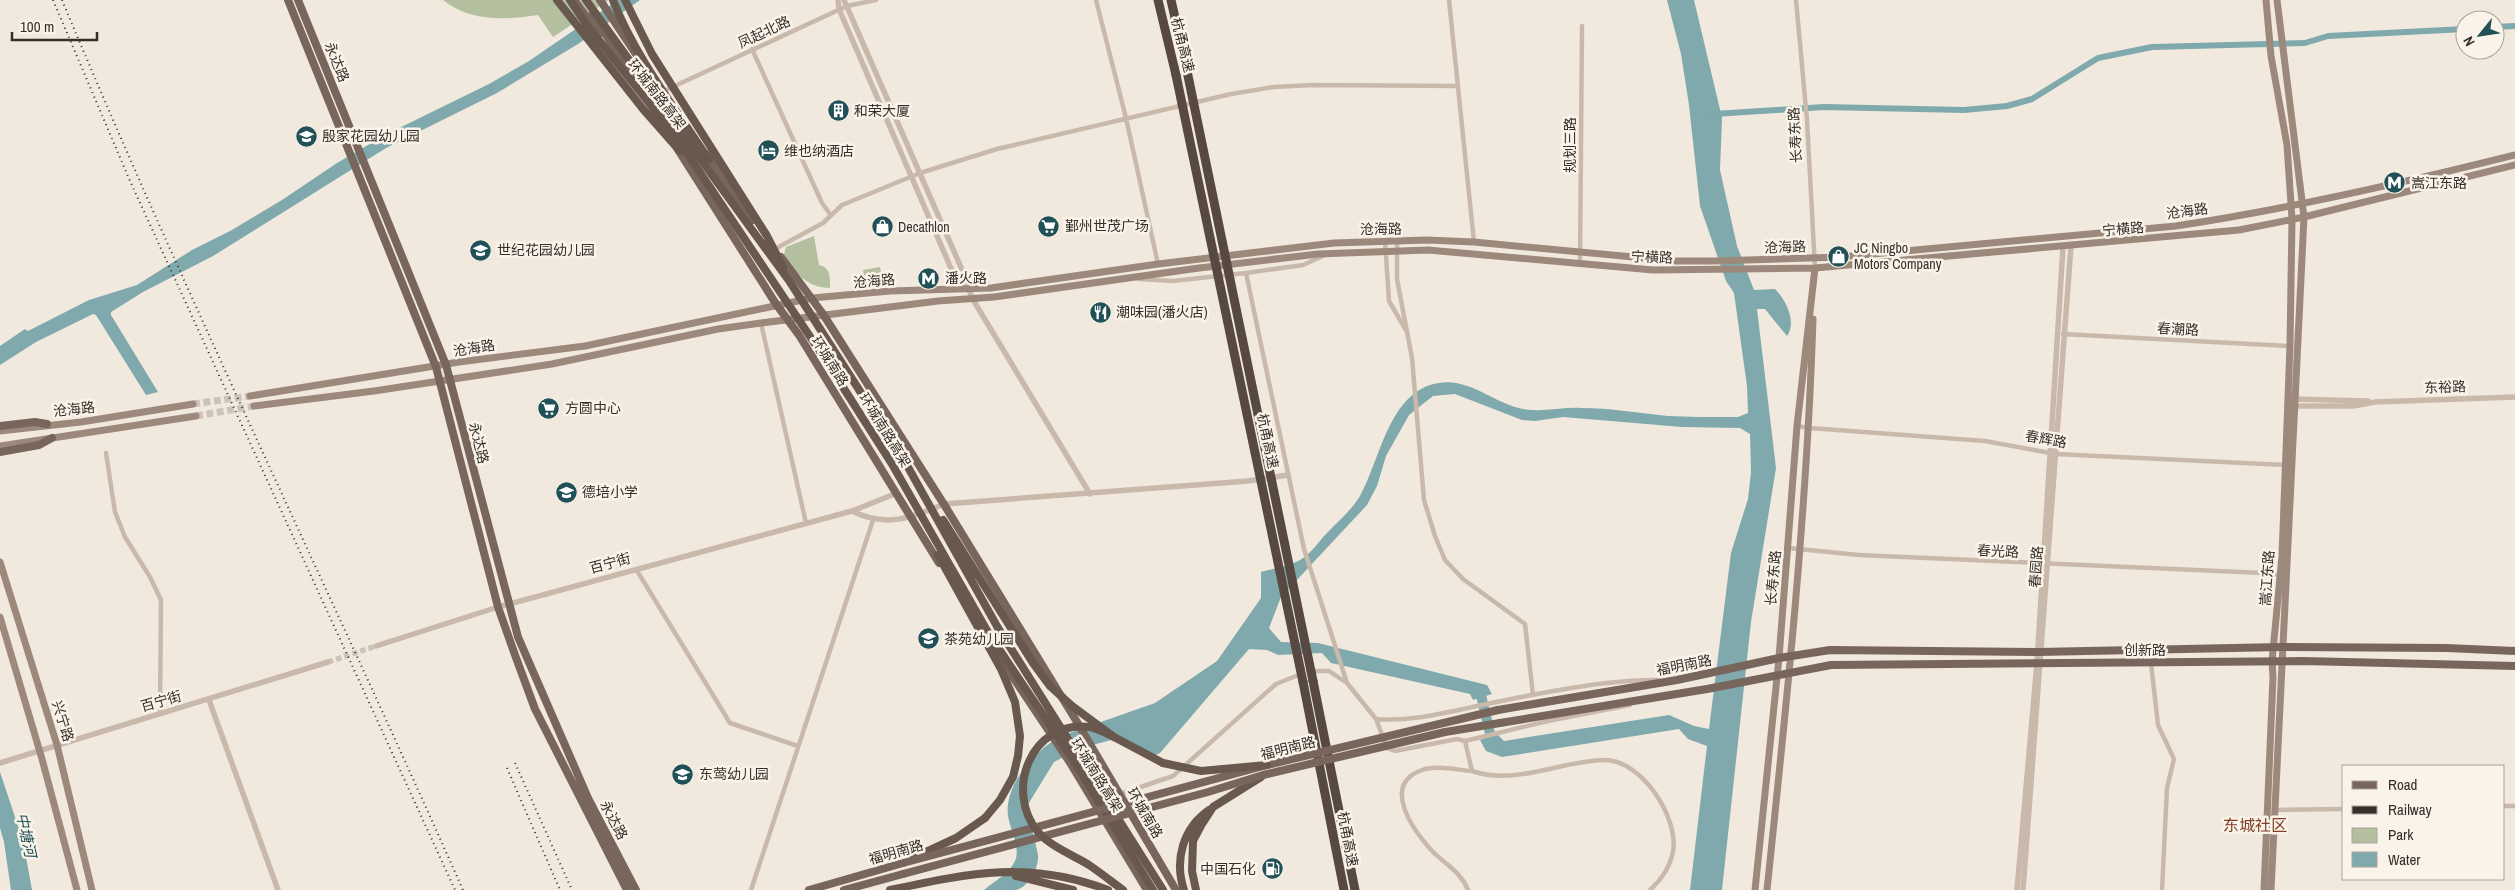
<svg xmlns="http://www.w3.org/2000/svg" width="2515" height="890" font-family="'Archivo Narrow','Noto Sans SC',sans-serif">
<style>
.green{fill:#b3bf9f}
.water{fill:#7fa9ac}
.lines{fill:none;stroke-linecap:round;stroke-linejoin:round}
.canal{stroke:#7fa9ac;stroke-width:6}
.river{stroke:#7fa9ac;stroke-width:10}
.tertiary-tunnel{stroke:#ccc4ba;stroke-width:5.5;stroke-dasharray:5.5 3;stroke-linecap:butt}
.secondary-tunnel{stroke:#ccc4ba;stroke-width:7;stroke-dasharray:7 3.5;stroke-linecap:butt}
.minor{stroke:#c9b9ab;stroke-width:4.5}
.tertiary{stroke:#c9b9ab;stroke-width:5.5}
.secondary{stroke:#9c897c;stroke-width:7}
.primary{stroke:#78665c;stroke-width:8}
.trunk{stroke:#68584e;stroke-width:8}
.motorway{stroke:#574941;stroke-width:9}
.rail{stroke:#372e29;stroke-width:2;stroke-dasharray:1 4;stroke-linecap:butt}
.primary-bridge{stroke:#78665c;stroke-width:8}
.trunk-bridge{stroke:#68584e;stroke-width:8}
.motorway-bridge{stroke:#574941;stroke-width:9}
.labels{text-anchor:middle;stroke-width:5;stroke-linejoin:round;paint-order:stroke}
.street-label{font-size:14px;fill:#372e29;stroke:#f9f3ea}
.poi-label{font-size:14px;fill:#372e29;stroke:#f9f3ea;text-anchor:start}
.water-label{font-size:15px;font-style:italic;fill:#215156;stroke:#f9f3ea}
.quarter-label{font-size:16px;fill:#814027;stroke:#f9f3ea}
</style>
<rect width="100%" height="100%" fill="#f1e9de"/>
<path class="green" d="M443,0H609L553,37L538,15C506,20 470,22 443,0Z
M814,236L819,265C831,267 830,278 830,288C808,288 794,273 784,254L786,247Z
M880,267L883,282L866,285L863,270Z"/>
<path class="water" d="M618,0H640L578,44L497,93L386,148L213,256L143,292L111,312V315L158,392L146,395L96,315L93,314L36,342L0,365V346L25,329L28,331L89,300L137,285L192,250L232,230L282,200L337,163L387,134L489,84L529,61Z
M1667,0H1694L1722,118L1720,170L1737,246L1754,290L1775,289C1786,300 1797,322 1787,336L1765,309H1757L1776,468L1751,622L1722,890H1690L1707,746L1688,739L1679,729L1502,757L1486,751L1480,740L1497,734L1504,741L1669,715L1694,726L1709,729L1731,553L1748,499L1751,472L1750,434L1740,428L1682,427L1563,417L1535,421L1522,420L1455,394L1433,396L1409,415L1386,456L1377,486L1367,505L1281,597L1269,628L1281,642L1318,643L1487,685L1492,694L1473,700L1470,694L1331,663L1322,653L1278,655L1267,650L1249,649L1160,753L1154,756L1124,740H1111L1081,748L1054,762L1027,806L1038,855C1039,867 1029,887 1016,890C1007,890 994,890 984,890C993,882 1010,873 1015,861C1021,849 1010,829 1008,816C1004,785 1035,750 1061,736L1155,703L1217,661L1261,598V572C1274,568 1288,567 1300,560C1312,553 1318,542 1327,533C1338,521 1351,511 1360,496C1380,461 1389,390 1439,383C1472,377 1499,409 1532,410C1548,411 1565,407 1581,408C1610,408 1639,413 1668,416C1688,417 1709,417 1729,417H1738L1748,413L1747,386L1734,293L1726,281L1700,206L1689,105L1681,54Z
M0,772L23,841L32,890H11L4,842L0,828Z"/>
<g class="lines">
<path class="canal" d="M2495,27L2515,26
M1714,114L1824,107L1964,110L2007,106L2032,99L2098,58L2152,47L2305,43L2328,36L2465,29"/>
<path class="river" d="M1474,689L1480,691L1493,746"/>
<path class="tertiary-tunnel" d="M328,662L376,646"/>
<path class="secondary-tunnel" d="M193,404L250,396
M196,416L254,406"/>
<path class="minor" d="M1096,0L1126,118L1158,264
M1449,0L1474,242
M1796,0L1807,120L1815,268
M752,49L822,203L830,214
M664,91L847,6L876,0
M1385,241L1389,301L1407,332
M1397,241V279L1412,358L1424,500L1435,536L1445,560L1463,579L1525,624L1533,695
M775,249L823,223L842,205L920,173L997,149L1231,94L1274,87L1313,85L1458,86
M1580,265L1582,26
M1246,273L1304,549L1347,683
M1139,279L1173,281L1246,273L1303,265L1325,255
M761,323L806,523
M2063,334L2290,346
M1797,426L1810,428L1985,441L2056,454L2286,465
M106,453L115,512L125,537L150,577L161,600L160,714
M1788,548L1859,555L2263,573L2281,575
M636,569L730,723L798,746
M2151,663L2158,725L2174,759L2167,788L2162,890
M1311,671H1329L1347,683L1376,719L1387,748L1395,751L1457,739L1465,741L1472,771C1516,786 1559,761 1604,760C1641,759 1679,817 1673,852C1670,867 1661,880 1650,890
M1376,719C1413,722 1447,712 1482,705C1535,694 1606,679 1660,680
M1465,741L1548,721L1630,705
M1120,794L1173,776L1276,684L1301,674
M2504,806H2515
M2275,810L2344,809
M751,890L873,520
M1468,890C1461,872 1445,864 1432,851C1414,831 1380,785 1422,770C1436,765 1457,770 1472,771"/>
<path class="tertiary" d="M838,0L839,9L953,273L966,287
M844,0L963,272L972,298L1090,494
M2293,399L2368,401
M2292,406H2353L2375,402L2515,397
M852,511C886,528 911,518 944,504L1248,481L1288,475
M376,646L498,607L852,511L897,493
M209,700L278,890
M0,763L328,662
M2017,890L2037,663L2063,247
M2023,890L2071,246"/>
<path class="secondary" d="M250,396L459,362L585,346L812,298L890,291L991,288L1158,264L1334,243L1427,240L1474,242L1676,261H1714L1840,257L2176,226C2290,209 2403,183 2515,155
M254,406L374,391L552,364L718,329L761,323L938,301L994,297L1199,268L1318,254L1428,250L1653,270L1815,268L2239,230L2304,217L2515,165
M0,431L81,422L193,404
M0,446L196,416
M0,562L57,745L92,890
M0,617L42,759L77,890
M1755,890L1779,658L1797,426L1815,268
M1767,890C1787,700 1807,510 1813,319
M2264,890L2273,677L2272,661L2282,556L2290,346L2292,219L2287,145L2271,56L2266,0
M2271,890L2304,217L2277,0"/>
<path class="primary" d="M288,0L436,367L498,607L515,655L535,709L627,890
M298,0L446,365L518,637L588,798L636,890
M574,0L599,34
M600,0L636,54
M593,14L633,79
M677,148L776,304L799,335L939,563
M706,154L753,220
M781,257L823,314L945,506L1077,722L1176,890
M0,426L35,422L47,424
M0,452L39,445L52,438
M992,646L1069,761L1147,890
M1498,710L1677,680L1779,658L1830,650L2038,652L2282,647L2446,648L2515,651
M1500,723L1707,689L1831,665L2303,661L2515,666
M809,890L903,863
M844,890L903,874"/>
<path class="trunk" d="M586,0L717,182
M613,0C634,55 677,111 709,160
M998,628L1163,890
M989,634L1072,758L1153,890
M1072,706L1114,737L1163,763
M913,858L956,838L985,818
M1016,876L1073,890
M890,890C970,873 1029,860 1108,890
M1184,890C1174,860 1183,828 1209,810
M1196,890L1192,871L1193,841L1202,824L1213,807L1261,777"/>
<path class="motorway" d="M1158,0L1176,75
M1171,0L1187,71
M1313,681L1355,890
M1303,682L1344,890"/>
<path class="rail" d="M53,0L130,181L455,890
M62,0C187,300 331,593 463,890
M515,763L572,890
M507,768L560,890"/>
<path class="primary-bridge" d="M903,863L1267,765L1498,710
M903,874L1208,792L1263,775L1445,732L1500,723"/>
<path class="trunk-bridge" d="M557,0L643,109L680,151
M570,0L586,24L677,138L825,359L892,464L989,634
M625,0L652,54L767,236L783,267
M717,182L790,282L904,460L998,628
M943,520L1033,663L1050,686L1072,706
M938,555L1001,669L1015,702L1020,736L1018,756L1013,777L1000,800L985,818
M1114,737C1106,733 1097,728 1089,727C1031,720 1004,791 1038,832C1051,847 1073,855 1089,865C1101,873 1112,882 1123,890
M1163,763L1201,771L1267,765"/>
<path class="motorway-bridge" d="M1187,71L1313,681
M1176,75L1303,682"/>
</g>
<defs>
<symbol id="building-disc" viewBox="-11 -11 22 22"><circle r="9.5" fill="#215156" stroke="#f9f3ea"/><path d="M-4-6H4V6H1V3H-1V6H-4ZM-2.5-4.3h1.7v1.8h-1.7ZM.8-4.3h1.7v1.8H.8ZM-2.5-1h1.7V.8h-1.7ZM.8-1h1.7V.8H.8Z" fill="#fff"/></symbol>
<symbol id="school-disc" viewBox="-11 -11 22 22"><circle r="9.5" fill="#215156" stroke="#f9f3ea"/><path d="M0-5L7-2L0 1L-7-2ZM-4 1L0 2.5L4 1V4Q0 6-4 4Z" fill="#fff"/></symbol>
<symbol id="hotel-disc" viewBox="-11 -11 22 22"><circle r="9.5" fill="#215156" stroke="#f9f3ea"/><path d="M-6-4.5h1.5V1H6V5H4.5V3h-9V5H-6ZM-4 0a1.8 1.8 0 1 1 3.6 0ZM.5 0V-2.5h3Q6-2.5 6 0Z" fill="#fff"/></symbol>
<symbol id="metro-disc" viewBox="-11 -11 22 22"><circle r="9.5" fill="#215156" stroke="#f9f3ea"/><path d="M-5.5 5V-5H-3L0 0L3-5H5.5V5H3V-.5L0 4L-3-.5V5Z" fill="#fff"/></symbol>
<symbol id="supermarket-disc" viewBox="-11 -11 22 22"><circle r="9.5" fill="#215156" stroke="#f9f3ea"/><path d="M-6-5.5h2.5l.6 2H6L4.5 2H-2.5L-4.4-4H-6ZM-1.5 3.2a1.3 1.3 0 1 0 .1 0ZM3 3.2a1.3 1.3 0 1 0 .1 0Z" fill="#fff"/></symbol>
<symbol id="shop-disc" viewBox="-11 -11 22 22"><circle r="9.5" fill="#215156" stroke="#f9f3ea"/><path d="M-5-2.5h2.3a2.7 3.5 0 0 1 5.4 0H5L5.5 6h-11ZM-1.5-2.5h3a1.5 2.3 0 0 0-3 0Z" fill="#fff"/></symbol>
<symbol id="restaurant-disc" viewBox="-11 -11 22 22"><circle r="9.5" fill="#215156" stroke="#f9f3ea"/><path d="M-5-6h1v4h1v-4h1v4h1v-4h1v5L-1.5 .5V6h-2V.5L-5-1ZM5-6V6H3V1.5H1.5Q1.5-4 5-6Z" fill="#fff"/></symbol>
<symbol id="fuel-disc" viewBox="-11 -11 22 22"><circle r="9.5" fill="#215156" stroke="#f9f3ea"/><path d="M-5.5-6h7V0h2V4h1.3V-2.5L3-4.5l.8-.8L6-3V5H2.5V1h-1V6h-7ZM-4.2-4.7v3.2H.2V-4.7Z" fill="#fff"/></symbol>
</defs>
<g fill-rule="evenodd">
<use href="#building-disc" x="826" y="98" width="25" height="25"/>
<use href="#school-disc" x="294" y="124" width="25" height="25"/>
<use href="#hotel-disc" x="756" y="138" width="25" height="25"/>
<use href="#metro-disc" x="2382" y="170" width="25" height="25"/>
<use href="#supermarket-disc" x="1036" y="214" width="25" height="25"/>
<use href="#shop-disc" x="870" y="214" width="25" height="25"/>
<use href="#school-disc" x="468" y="238" width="25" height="25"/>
<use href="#shop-disc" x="1826" y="244" width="25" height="25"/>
<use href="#metro-disc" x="916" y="266" width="25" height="25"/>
<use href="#restaurant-disc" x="1088" y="300" width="25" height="25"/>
<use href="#supermarket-disc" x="536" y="396" width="25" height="25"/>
<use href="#school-disc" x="554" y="480" width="25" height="25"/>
<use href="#school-disc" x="916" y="626" width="25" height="25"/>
<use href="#school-disc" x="670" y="762" width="25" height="25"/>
<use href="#fuel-disc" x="1260" y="856" width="25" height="25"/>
</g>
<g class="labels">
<g class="street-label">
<text transform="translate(764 32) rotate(-25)" y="5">凤起北路</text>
<text transform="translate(1183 45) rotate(76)" y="5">杭甬高速</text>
<text transform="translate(337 62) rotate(68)" y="5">永达路</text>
<text transform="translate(657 94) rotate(52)" y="5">环城南路高架</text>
<text transform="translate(1795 135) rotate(-93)" y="5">长寿东路</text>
<text transform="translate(1570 145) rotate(-90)" y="5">规划三路</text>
<text transform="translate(2187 211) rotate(-8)" y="5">沧海路</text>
<text transform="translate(1381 229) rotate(-1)" y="5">沧海路</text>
<text transform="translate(2123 229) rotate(-5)" y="5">宁横路</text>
<text transform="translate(1785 247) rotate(-2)" y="5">沧海路</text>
<text transform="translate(1652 257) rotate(2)" y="5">宁横路</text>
<text transform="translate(874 281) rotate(-5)" y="5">沧海路</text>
<text transform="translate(2178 329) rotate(3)" y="5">春潮路</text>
<text transform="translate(474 348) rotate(-9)" y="5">沧海路</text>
<text transform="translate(830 361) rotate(58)" y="5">环城南路</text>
<text transform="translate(2445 387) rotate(-2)" y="5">东裕路</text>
<text transform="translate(74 409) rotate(-6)" y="5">沧海路</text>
<text transform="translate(885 430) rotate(58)" y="5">环城南路高架</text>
<text transform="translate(2046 439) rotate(10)" y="5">春辉路</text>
<text transform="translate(1268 441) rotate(78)" y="5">杭甬高速</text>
<text transform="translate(479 443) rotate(76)" y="5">永达路</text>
<text transform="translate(1998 551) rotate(3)" y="5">春光路</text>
<text transform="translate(610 563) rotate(-15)" y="5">百宁街</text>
<text transform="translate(2036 567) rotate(-86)" y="5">春园路</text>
<text transform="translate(1773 578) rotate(-85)" y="5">长寿东路</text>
<text transform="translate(2267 578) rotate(-86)" y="5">嵩江东路</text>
<text x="2145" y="655">创新路</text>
<text transform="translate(1684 665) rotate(-11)" y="5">福明南路</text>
<text transform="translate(161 701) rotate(-16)" y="5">百宁街</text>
<text transform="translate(63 721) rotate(73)" y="5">兴宁路</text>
<text transform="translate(1288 748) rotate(-14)" y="5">福明南路</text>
<text transform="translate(1097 775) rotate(58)" y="5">环城南路高架</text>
<text transform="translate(1145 813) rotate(60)" y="5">环城南路</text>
<text transform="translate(614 820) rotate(62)" y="5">永达路</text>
<text transform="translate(1348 839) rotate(79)" y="5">杭甬高速</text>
<text transform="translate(896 852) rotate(-16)" y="5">福明南路</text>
</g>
<g class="poi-label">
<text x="854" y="116">和荣大厦</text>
<text x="322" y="141">殷家花园幼儿园</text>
<text x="784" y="156">维也纳酒店</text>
<text x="2411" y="188">嵩江东路</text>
<text x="1065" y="231">鄞州世茂广场</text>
<text x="898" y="232">Decathlon</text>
<text x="1854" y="253">JC Ningbo<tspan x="1854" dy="16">Motors Company</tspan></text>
<text x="497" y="255">世纪花园幼儿园</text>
<text x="945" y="283">潘火路</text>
<text x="1116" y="317">潮味园(潘火店)</text>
<text x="565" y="413">方圆中心</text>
<text x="582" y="497">德培小学</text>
<text x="944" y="644">茶苑幼儿园</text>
<text x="699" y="779">东莺幼儿园</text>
<text x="1256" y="874" text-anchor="end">中国石化</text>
</g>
<g class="water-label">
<text transform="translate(26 835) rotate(78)" y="5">中塘河</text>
</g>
<g class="quarter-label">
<text x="2255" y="831">东城社区</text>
</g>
</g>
<rect x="2342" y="765" width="162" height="115" fill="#f9f3ea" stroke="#aba49d"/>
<rect x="2352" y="781" width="25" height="8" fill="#78665c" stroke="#aba49d"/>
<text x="2388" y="790" font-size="15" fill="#372e29">Road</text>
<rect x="2352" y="806" width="25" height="8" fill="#372e29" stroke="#aba49d"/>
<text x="2388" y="815" font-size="15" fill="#372e29">Railway</text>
<rect x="2352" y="828" width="25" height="15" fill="#b3bf9f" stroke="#aba49d"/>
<text x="2388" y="840" font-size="15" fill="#372e29">Park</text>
<rect x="2352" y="852" width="25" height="15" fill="#7fa9ac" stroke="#aba49d"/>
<text x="2388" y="865" font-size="15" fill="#372e29">Water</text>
<g transform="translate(2480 35) rotate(240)"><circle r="24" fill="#f9f3ea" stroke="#aba49d"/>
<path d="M0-4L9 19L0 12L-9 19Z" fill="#215156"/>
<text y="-8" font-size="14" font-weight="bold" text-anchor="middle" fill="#372e29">N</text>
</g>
<path d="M12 32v8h85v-8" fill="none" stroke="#372e29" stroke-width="2.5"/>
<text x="20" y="32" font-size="15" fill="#372e29" stroke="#f9f3ea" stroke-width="4" paint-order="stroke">100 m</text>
</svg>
